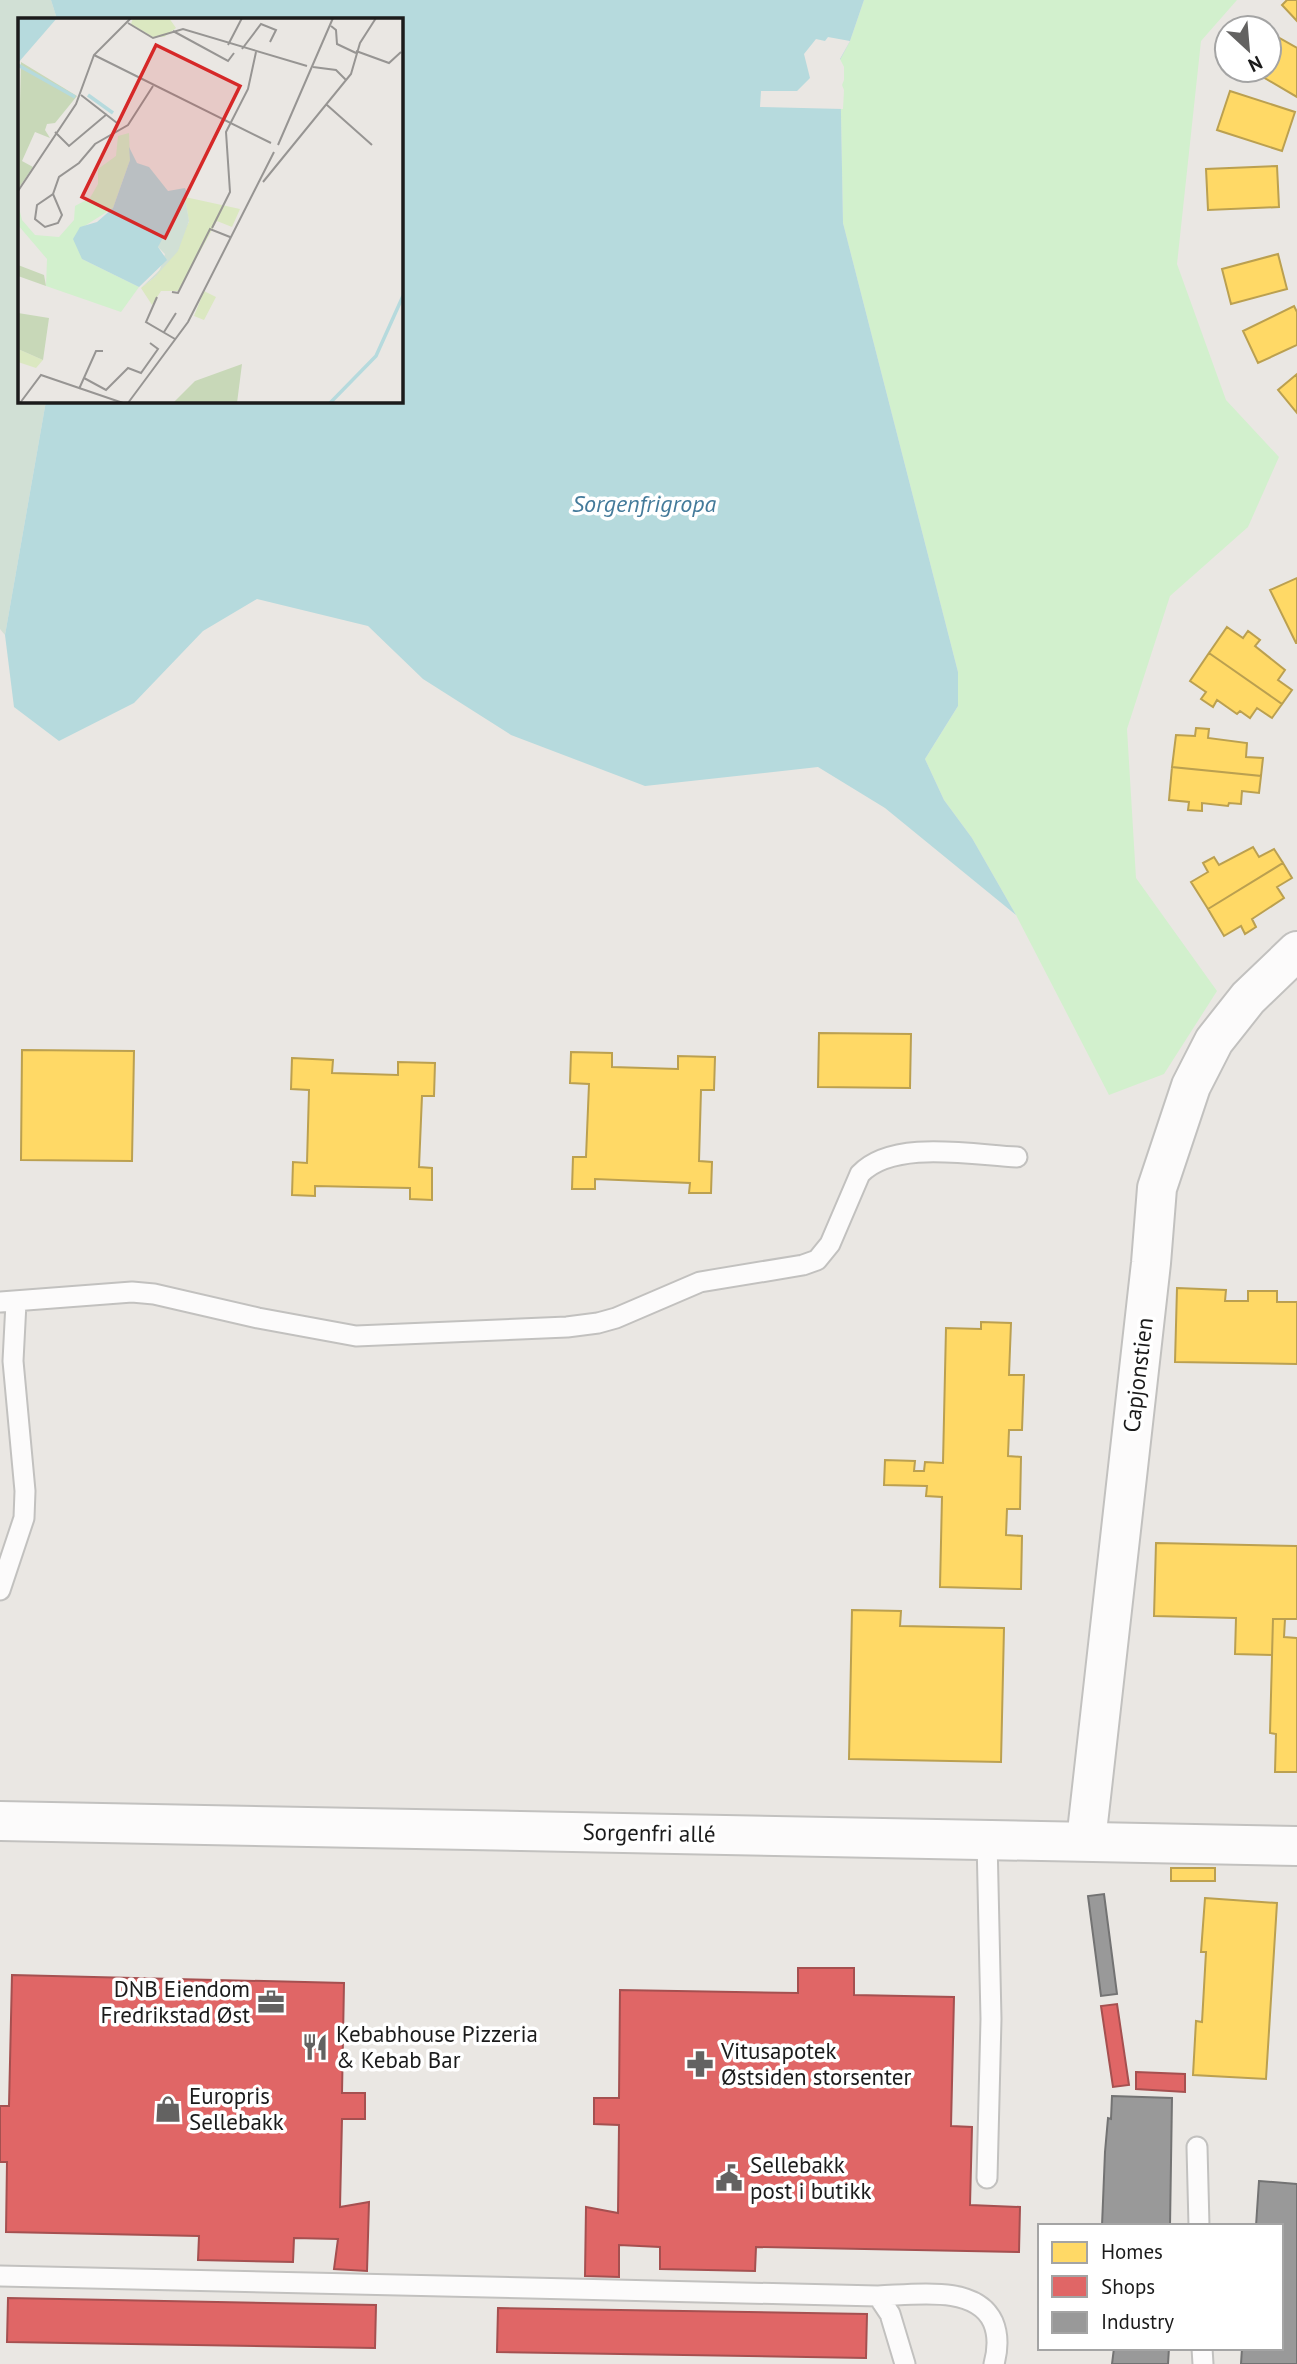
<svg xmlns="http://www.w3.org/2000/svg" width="1297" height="2364" font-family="'PT Sans',sans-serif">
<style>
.wetland{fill:#d1e0d5}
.park{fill:#d2f0cd}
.water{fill:#b6dadd}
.pier{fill:#eae7e3}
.homes{fill:#ffd966;stroke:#bba050;stroke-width:2}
.shops{fill:#e06666;stroke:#a55050;stroke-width:2}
.industry{fill:#999;stroke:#737373;stroke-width:2}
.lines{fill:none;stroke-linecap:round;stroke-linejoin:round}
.service-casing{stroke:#c2c1bf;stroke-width:23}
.minor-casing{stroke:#c2c1bf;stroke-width:42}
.tertiary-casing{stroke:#c2c1bf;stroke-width:42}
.service{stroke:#fcfbfb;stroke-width:19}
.minor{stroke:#fcfbfb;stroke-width:38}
.tertiary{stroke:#fcfbfb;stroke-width:38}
.labels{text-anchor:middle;stroke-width:7;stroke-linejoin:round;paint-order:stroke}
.street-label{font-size:23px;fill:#1b1b1b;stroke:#fff}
.poi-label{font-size:23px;fill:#1b1b1b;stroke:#fff;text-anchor:start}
.water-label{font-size:24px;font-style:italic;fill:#437a9a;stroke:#fff}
.inset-river{fill:none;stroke:#b6dadd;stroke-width:3.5}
.inset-road{fill:none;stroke:#979593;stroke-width:2}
.view{fill:#d62828;fill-opacity:0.15;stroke:#d62828;stroke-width:3.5}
.inset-edge{fill:none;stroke:#1b1b1b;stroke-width:3.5}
</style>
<rect width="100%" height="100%" fill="#eae7e3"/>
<path class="wetland" d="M0,0H51L57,19H19V401H46L5,635L0,629Z"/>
<path class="park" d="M864,0H1237L1201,41L1177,264L1226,400L1279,457L1248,527L1170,596L1127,729L1136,878L1217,991L1164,1074L1109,1095L1016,915L972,838L944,800L925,759L958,706V672L843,223L840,60L850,41Z"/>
<path class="water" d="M51,0H864L850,41L840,60L843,223L958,672V706L925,759L944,800L972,838L1016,915L885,808L818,767L645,786L511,735L423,679L368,626L257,599L203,631L134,703L59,741L14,707L5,635L46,401H401V19H57Z"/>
<path class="pier" d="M828,37L850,41L840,59L844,67V80L842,85L844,90L843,109L760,107L761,91H797L810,78L804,54L816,39L825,41Z"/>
<path class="homes" d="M1287,0H1297V21L1282,5Z
M1269,32L1297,48V97L1251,70H1269Z
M1230,91L1295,112L1282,151L1217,130Z
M1277,166L1279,207L1208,210L1206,169Z
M1278,254L1287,289L1231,304L1222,269Z
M1294,306L1297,312V345L1258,363L1243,331Z
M1297,374V413L1278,390Z
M1297,578V643H1296L1270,590Z
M1227,627L1243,638L1248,631L1260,640L1255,646L1285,670L1278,680L1292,690L1282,704L1209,653Z
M1209,653L1282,704L1272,718L1257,708L1250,718L1240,711L1237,714L1217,700L1213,707L1201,699L1206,692L1190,681Z
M1196,728L1209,729L1208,738L1247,743L1246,757L1263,758L1261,776L1172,767L1176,735L1195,736Z
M1172,767L1261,776L1259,793L1242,791L1241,804L1229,803L1228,806L1202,803V811L1188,810L1189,802L1169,800Z
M1253,847L1259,857L1274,849L1283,863L1208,909L1191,882L1208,872L1203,863L1214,857L1219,865Z
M1283,863L1292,878L1277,887L1284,898L1252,919L1256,927L1245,934L1241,926L1224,936L1208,909Z
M819,1033L911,1034L910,1088L818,1087Z
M22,1050L134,1051L132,1161L21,1160Z
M571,1052L612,1053V1067L678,1069V1056L715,1057L714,1090H701L699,1161L712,1162L711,1193H689L690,1183L595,1179V1189H572L573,1157H586L589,1084L570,1083Z
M292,1058L333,1060L332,1073L398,1075V1062L435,1063L434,1096H422L419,1167L432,1168V1200L410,1199V1188L315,1186V1196L292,1195L293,1162L307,1163L309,1090L291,1089Z
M1177,1288L1226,1290L1225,1301H1248V1291H1277V1302H1297V1364L1175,1362Z
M981,1322L1011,1323L1009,1375H1024L1022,1430H1009L1008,1456L1021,1457L1020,1509H1007L1006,1535L1022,1536L1021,1589L940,1587L942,1497L926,1496L927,1486L884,1485L885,1460L915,1461L914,1471H924L925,1462L943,1463L946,1328L981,1329Z
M1156,1543L1297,1546V1619H1273L1272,1655L1235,1654L1236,1618L1154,1616Z
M852,1610L901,1611L900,1626L1004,1628L1001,1762L849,1759Z
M1273,1619H1285L1284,1637L1297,1638V1772H1275L1276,1734L1270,1733Z
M1171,1868H1215V1881H1171Z
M1205,1898L1277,1903L1266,2079L1193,2075L1196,2021L1202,2022L1206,1952H1201Z"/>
<path class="shops" d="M798,1968H854V1995L954,1997L951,2126L972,2127L970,2205L1020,2207L1019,2252L756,2247L755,2271L660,2269V2247L619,2245V2277L585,2276L586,2207L618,2213L619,2125L594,2124V2098H619L620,1990L798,1993Z
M12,1975L344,1983L342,2093H365V2119H342L340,2207L369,2202L367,2271L334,2269L338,2239L294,2238L293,2262L198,2260L199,2236L6,2232L7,2162H0V2106H9Z
M1117,2004L1129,2085L1113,2087L1101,2006Z
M1136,2072L1185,2074V2092L1136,2089Z
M8,2298L376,2305L375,2348L7,2342Z
M498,2308L867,2314L866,2358L497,2352Z"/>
<path class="industry" d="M1104,1894L1117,1994L1101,1996L1088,1896Z
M1112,2096L1172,2098L1170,2226H1102L1105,2152L1108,2118L1111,2119Z
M1259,2181L1297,2184V2364H1241L1242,2348H1281V2226H1256Z
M1114,2348H1169L1168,2364H1112Z"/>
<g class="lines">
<defs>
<path id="service" d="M0,1302L132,1292L154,1294L258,1318L356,1336L567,1327L598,1323L616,1318L700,1282L803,1265L817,1260L830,1244L860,1174C893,1139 973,1155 1017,1157
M0,1590L24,1518L25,1491L13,1361L16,1303
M987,1840L991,2019L987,2178
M1197,2147L1199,2226
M0,2276L878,2296C913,2295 976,2284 993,2322C999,2336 998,2349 994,2364
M878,2296L890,2314L905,2364
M1202,2348L1203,2364"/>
<path id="minor" d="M1086,1841L1151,1263L1157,1188L1191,1086L1214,1041L1248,998L1297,951"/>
<path id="tertiary" d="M0,1821L1297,1846"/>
</defs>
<use href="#service" class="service-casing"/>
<use href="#minor" class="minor-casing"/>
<use href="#tertiary" class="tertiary-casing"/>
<use href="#service" class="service"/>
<use href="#minor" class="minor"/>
<use href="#tertiary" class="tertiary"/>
</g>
<defs>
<symbol id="office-bare" viewBox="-9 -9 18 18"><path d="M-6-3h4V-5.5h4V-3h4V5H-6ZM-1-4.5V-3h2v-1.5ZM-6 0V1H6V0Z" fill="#636261" stroke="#fff" stroke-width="2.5" paint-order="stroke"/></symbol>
<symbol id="restaurant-bare" viewBox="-9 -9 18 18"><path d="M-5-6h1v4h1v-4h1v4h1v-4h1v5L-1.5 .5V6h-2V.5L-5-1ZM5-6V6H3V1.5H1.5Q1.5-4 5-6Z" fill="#636261" stroke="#fff" stroke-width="2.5" paint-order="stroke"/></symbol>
<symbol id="pharmacy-bare" viewBox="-9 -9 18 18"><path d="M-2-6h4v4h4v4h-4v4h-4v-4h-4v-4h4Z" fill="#636261" stroke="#fff" stroke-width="2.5" paint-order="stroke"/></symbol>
<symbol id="shop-bare" viewBox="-9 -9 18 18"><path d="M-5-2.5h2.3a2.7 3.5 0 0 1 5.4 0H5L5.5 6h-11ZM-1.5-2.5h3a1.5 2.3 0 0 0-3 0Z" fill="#636261" stroke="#fff" stroke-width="2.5" paint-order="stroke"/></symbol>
<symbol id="civic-bare" viewBox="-9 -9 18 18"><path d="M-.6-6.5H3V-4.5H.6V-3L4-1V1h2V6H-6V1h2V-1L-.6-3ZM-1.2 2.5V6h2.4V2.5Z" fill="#636261" stroke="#fff" stroke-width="2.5" paint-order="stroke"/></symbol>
</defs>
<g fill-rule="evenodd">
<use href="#office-bare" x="252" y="1983" width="38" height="38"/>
<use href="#restaurant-bare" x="296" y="2028" width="38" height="38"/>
<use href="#pharmacy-bare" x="681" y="2045" width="38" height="38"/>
<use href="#shop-bare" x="149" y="2090" width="38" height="38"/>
<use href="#civic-bare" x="710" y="2159" width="38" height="38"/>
</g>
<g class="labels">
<g class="street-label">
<text transform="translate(1138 1375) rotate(-83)" y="8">Capjonstien</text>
<text transform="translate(649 1833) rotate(1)" y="8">Sorgenfri allé</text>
</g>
<g class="poi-label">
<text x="250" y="1997" text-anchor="end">DNB Eiendom<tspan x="250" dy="26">Fredrikstad Øst</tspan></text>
<text x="336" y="2042">Kebabhouse Pizzeria<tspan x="336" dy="26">&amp; Kebab Bar</tspan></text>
<text x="721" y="2059">Vitusapotek<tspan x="721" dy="26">Østsiden storsenter</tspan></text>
<text x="189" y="2104">Europris<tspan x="189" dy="26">Sellebakk</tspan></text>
<text x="750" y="2173">Sellebakk<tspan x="750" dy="26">post i butikk</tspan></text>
</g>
<g class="water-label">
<text x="644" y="512">Sorgenfrigropa</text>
</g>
</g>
<g transform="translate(18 18)">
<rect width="385" height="385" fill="#eae7e3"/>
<path d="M115,0H151L158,10L146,19H135L113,6ZM167,179L222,191L214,209L199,203L160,273H143L134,287L123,270L137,259L171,204ZM186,273L198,279L186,302L176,298ZM0,331L25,342L24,343L18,350L0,344Z" fill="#dbe8c1"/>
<path d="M3,44L59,78L37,105L29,106L27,112L32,120L17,114L4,143L15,149L0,171ZM0,247L26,257L28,268L0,258ZM0,295L31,300L25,342L0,331ZM224,346L219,385H155L177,363Z" fill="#c8d8b8"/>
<path d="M167,179L171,203L160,233L137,259L123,270L142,252L147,236L140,229L145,214Z" fill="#d1e0d5"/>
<path d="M111,115L112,142L95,190L65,209L64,241L121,269L103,294L28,268L29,241L0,207V186L4,202L17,217L41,219L56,202L57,188L72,180L80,166V151L98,138L100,118Z" fill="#d2f0cd"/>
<path d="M0,0H39L0,45ZM111,129L119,145L131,149L150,173L167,170L169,174L140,229L149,242L121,269L64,241L55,221L62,209L79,204L95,190L112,142Z" fill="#b6dadd"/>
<path class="inset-river" d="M0,47L57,79M70,77L95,95M312,385L358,338L385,278"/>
<path class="inset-road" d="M110,5L135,20L165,11L289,48M313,8L318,12L319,26L338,35M155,13L210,43L216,35M210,27L224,0M224,31L243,6L258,12L252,24M338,33L371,45L383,34M76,37L253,125M295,49L318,52L328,62M63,77L99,105M309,87L354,127M37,114L51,128L89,96M260,127L315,0M245,164L333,56L342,25L358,0M0,173L58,86L76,37L113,0M35,176L44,197L40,205L27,209L17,201L19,187L35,176L41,159L61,145L77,126L110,107L135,68M194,210L212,174L208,114L230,71L238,34M154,274L160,275L192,211L212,219M139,279L128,304L157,321M146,314L158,295M66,360L88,372L110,350L123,355L140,331L132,325M61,371L78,333H85M2,385L23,357L105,385M110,385L170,304L256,134"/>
<path class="view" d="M138,27L222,68L147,220L64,179Z"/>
<rect width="385" height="385" class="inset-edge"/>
</g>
<rect x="1038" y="2224" width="245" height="126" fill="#ffffff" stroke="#a4a4a4" stroke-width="2"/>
<rect x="1052" y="2242" width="35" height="21" fill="#ffd966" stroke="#a4a4a4" stroke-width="2"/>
<text x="1101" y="2259" font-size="21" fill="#1b1b1b">Homes</text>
<rect x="1052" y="2276" width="35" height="21" fill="#e06666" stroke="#a4a4a4" stroke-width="2"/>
<text x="1101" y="2294" font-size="21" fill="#1b1b1b">Shops</text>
<rect x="1052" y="2312" width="35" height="21" fill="#999999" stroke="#a4a4a4" stroke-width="2"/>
<text x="1101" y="2329" font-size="21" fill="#1b1b1b">Industry</text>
<g transform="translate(1248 49) rotate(154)"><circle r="33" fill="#ffffff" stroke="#a4a4a4" stroke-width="2"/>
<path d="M0-5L12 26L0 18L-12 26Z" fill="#636261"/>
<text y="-10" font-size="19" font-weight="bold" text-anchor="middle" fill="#1b1b1b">N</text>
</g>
</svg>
